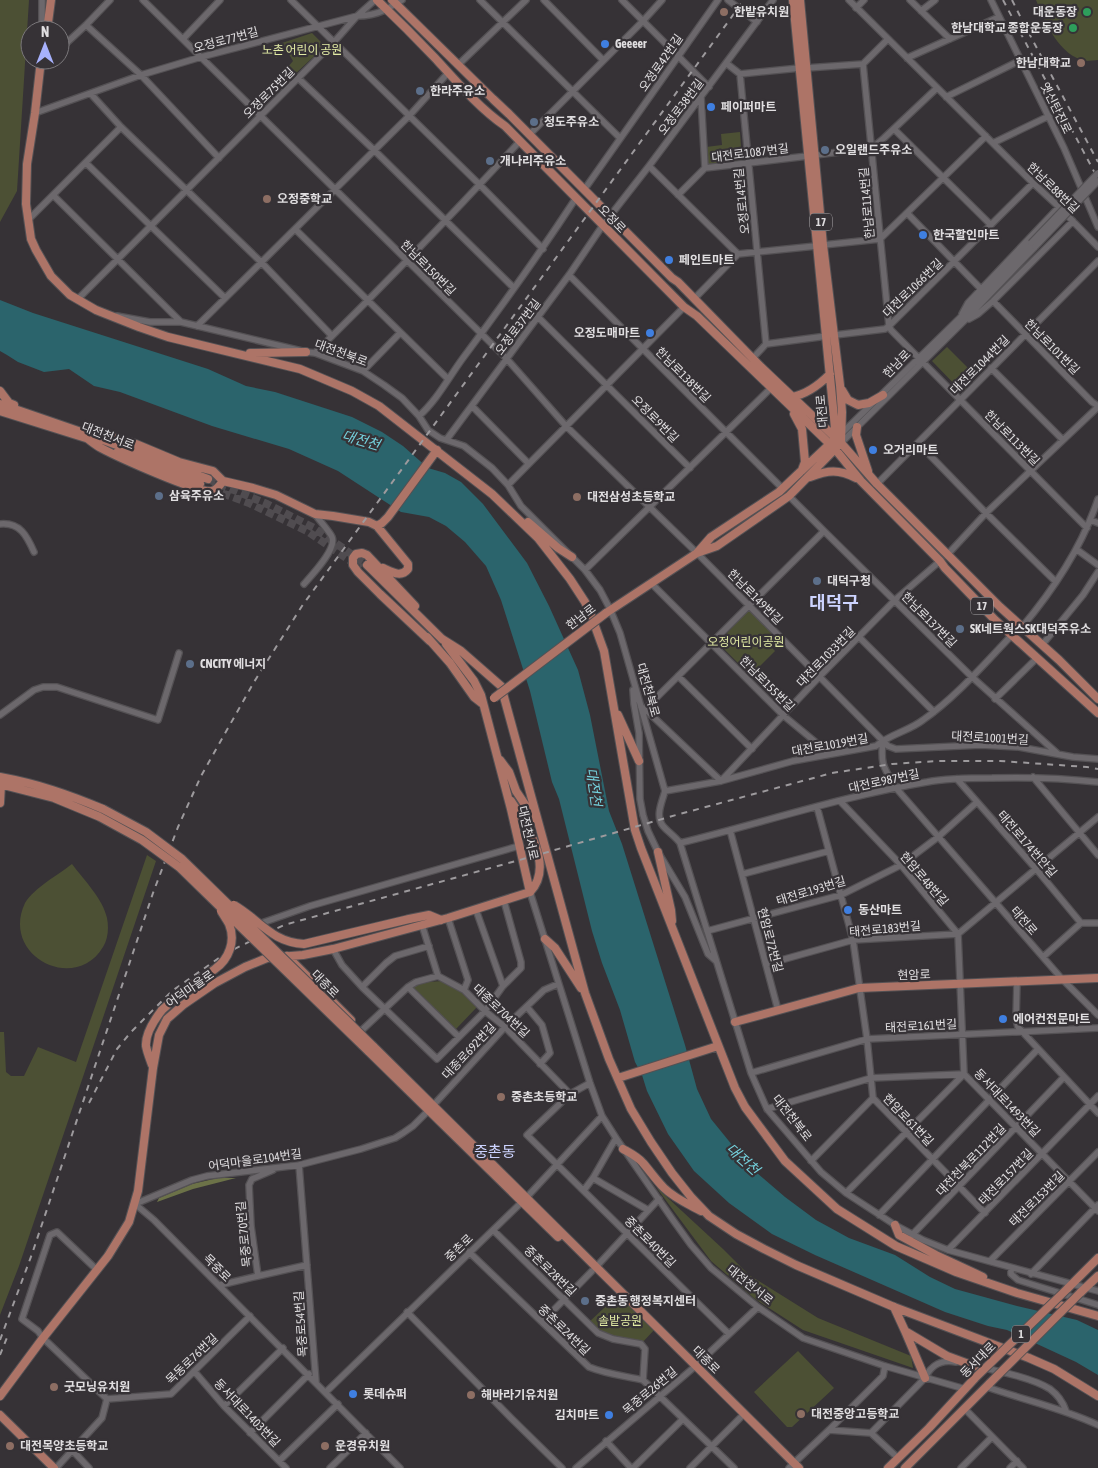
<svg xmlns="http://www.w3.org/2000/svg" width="1098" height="1468" font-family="'Asap Condensed','Noto Sans KR',sans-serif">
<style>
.green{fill:#4c5034}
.forest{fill:#6c7248}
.water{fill:#2b646c}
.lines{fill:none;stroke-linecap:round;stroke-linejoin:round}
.major-tunnel{stroke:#504c50;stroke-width:8;stroke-dasharray:8 4;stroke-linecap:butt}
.minor-casing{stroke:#545154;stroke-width:8}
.major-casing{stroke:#545154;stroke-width:10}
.minor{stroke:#6c686c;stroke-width:5.5}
.major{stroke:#ad7467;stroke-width:8}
.rail{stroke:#9d9a9d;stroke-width:2;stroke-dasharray:6 6;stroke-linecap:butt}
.minor-bridge-casing{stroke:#545154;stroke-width:8;stroke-linecap:butt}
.major-bridge-casing{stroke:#545154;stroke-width:10;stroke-linecap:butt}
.minor-bridge{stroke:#6c686c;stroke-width:5.5}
.major-bridge{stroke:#ad7467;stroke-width:8}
.education-dot{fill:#8d6e63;stroke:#363236;stroke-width:2}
.leisure-dot{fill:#2e9e5b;stroke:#363236;stroke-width:2}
.shop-dot{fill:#3f7fe0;stroke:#363236;stroke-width:2}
.service-dot{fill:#5c6f8a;stroke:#363236;stroke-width:2}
.labels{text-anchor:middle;stroke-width:4.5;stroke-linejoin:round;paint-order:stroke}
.shield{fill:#363236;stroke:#adaaad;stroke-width:1}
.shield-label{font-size:11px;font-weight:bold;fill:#e0dee0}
.poi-label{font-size:12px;font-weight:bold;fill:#e0dee0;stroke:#363236;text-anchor:start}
.street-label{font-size:12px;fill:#e0dee0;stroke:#363236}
.park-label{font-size:12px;fill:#e1eaa4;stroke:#363236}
.water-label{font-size:14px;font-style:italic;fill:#75d2de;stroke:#363236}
.quarter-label{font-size:15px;fill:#cdd4ff;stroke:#363236}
.district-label{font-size:18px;font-weight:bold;fill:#cdd4ff;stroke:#363236}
</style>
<rect width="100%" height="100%" fill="#363236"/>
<path class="green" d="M0,0H29L17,191L0,222Z
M1036,0H1098V60C1095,60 1090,61 1086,61C1059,56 1045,22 1036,0Z
M312,33L325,46L294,75L287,74V68L293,61L287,51L276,58L267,48Z
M740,132L742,161L709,166L707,160L706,147L722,145L721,134Z
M947,347L971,371L965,378L971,384L962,392L932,361Z
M749,609L776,636L767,643L775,651L758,668L745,670L718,643Z
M147,855L156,861L19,1266L0,1315V1032H4L6,1072L11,1076H24L38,1047L76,1062Z
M72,864C84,880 103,899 107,918C109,928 108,939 103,947C75,994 0,956 25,903C34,888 58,875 72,864Z
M443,981L458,989L477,1007L456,1029L412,987L427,982Z
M656,1187L723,1249L749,1275L818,1318L911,1356L913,1368L803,1330L755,1299L711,1261Z
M619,1294L655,1329L641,1344L598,1333L588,1323Z
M798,1351L834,1388L792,1427H787L754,1392Z"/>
<path class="forest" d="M218,1178H236L193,1189L157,1202L159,1198L192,1184Z"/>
<path class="water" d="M0,300L33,313L208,369L246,386L275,392L352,417L382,432L403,446L428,468L445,473L461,482L483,504L527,563L549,606L578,670L590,715L609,811L622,844L685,1045L697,1089L711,1119L750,1167L785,1197L816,1220L849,1238L895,1255L930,1277L955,1289L1017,1306L1077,1320L1098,1330V1375L1076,1362L1007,1330L988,1326L945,1312L815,1255L772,1234L729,1203L694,1171L668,1134L647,1091L642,1075L635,1062L620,1010L602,963L592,931L559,799L552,782L530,691L501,600L486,566L465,542L446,526L429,517L401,512L338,471L289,449L212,426L120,392L94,386L69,369L44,372L18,362L7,355L0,351Z"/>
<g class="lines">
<path class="major-tunnel" d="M208,479L267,504L314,528L367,565
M211,489L249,503L307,531L361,568"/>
<defs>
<path id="minor" d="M143,0L506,358L566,426L697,553L888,746L896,749L981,745L1019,747L1073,757L1098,759
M291,0L480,185L543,249
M480,0L620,138
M544,0L603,60
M622,0L709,87
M728,0L757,22
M849,0L1033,183L1059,207L1098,247
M910,0L950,39
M991,0L1064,148L1098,227
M856,8L864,0
M921,11L935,0
M86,25L141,75L219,158
M42,30V0
M183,39L220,0
M888,39L863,64L889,326L891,330L1087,528
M60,49L86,25L110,0
M907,58L999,17
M726,63L740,74L766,344
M458,65L526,0
M806,68L863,64
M740,74L800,68
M298,78L374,150L514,288
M91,94L121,127L261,262L332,336
M701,97L705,168
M946,97L1021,60
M35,113L141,75L201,57L357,16C367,16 376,14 385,10C391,7 396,3 402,0
M894,129L991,225
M530,134L643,21L662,0
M993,143L1049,116
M815,155L872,148L884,138L937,88
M86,163L225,298
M649,166L738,254
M705,168L808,156
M584,190L718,0
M53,195L181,322
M678,195L705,168
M907,213L981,289
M28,220L121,127
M295,229L448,379
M823,245L880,239L986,136
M569,275L783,489
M78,299L334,42L357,16L375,0
M694,299L738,254L816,246
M993,301L1092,402L1098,406
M962,314L968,303L1059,207
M117,316L150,322H181L306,352L315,353L363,371L384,385L402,398L419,416L428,430L440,438L464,446L492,468L508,485L521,506L585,570L600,590L610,609L620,633L665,791C662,802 655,816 663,826C668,832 675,836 680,843L751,1073L767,1109L821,1172L846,1193L895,1225L923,1240L948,1250L1098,1291
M538,317L690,468
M969,319L978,314L993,301L1073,221
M197,326L409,116L448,73
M835,335L885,329L889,326L1033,183
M315,353C385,284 453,214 520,141
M753,358L766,344L827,336
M991,368L1063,440
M363,371L400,333
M472,406L528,463
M419,416C437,400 449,377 463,358C502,306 540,253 576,198
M840,435L970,308L1031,243
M447,439L569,275L603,225L649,166L773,0
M841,443L963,322L1035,247
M918,443L986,513L1056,582
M877,484L1098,261
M508,485L684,307
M789,496L824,531L972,677L1058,754
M1091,520L1098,523
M0,524C20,522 27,536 34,552
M1076,549L1098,565
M948,554L986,513L1098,407
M585,570L771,388
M651,583L784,716L830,754
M304,584C312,575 337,549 332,537C330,532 319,520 315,514
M1022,627C1054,589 1082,547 1098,499
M859,637L934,712
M1042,645L1083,595L1098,572
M678,676L752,749
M633,690L634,704L639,733L640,799L643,815L648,831L658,852L685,897L708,954L716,961
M995,699L1037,658
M641,707L645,709L721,781L820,676L895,600L940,561
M645,709L824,531
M0,715L34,690L43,687H57L158,720L179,653
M883,740C880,765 884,768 896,788L1062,979L1098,1015
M1033,777L1098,855
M957,779L1037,870L1081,923
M665,791L721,781L793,761L876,746C890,734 909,731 923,720C956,697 984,664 1012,635
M840,801L901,865L958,934L964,1074L1098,1211
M817,807L853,940L867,1039L873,1098L985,1213
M730,830L778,1010
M680,843C762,823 843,796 927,782C948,778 970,778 992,778C1028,777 1062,778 1098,782
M743,874L829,851
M530,892L590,1083L602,1116L616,1138L673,1220L691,1245L711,1268L758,1307L803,1338L885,1366L965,1389
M476,910L503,986
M448,918L468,980L464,990
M256,925L310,906L519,846
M422,925L438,976
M707,931L841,895L901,865L938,837L977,802
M333,949L342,965L362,987L437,1059L485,1011L503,986L521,968V962L504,901
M1043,957L1081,923H1098
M767,964L853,940L958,934L1098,817
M1017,982L1016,1020L1018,1027L1098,1113
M362,987L386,963L395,956L429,946
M408,987L459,1037
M527,1007L542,1025L550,1053L540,1064
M362,1030L408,987L416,982L438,976L464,990L485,1011L505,1027L570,1094
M751,1073L867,1039L1098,1028
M590,1083L570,1094L527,1135L729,1334
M767,1109L871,1078L964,1074
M811,1161L873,1098
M299,1165L316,1382
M593,1178L648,1210
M584,1190L593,1178L616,1138
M846,1193L964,1074
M879,1215L1038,1049
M493,1230L598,1333L613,1339L641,1344L645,1349L643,1380
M912,1235L1064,1077
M948,1250L1098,1096
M469,1252L589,1367C606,1374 625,1376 643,1380L734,1468
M990,1261L1098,1152
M596,1267L659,1199
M1011,1268V1274L1018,1280L1098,1305
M97,1270L57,1232L50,1235L22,1319L38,1331L43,1338L107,1399
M1031,1274L1098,1205
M258,1276L307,1265
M220,1285L258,1276L251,1226L249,1185L252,1179L273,1170
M407,1312L511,1418L562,1468
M542,1322L592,1271
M970,1365C993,1370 1031,1377 1050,1389C1058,1395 1063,1402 1066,1411
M194,1371L224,1406L286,1468
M987,1387C1024,1400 1062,1408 1098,1425
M326,1392L526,1198L602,1116
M224,1406L283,1348
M965,1409L1023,1468
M829,1430L871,1433L898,1458
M250,1433L309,1374
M871,1433L925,1378C931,1365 942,1359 956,1362
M606,1441L631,1468
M72,1450L89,1468
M279,1461L338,1404
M794,1463L829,1430L883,1376L885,1366
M56,1468L102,1418L107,1399L171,1394L250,1316
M330,1468L366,1433
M400,1468L154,1220L135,1204L192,1180L207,1176L299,1165L361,1149L395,1138L403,1133L413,1126L429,1110L505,1027L544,990L558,984
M576,1468L692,1369L758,1307
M633,1468L683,1419
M690,1468L741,1417
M789,1468L791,1466
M961,1468L992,1437
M1010,1468L1017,1461"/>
<path id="major" d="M377,0C397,19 416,38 435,58C456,81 479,108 505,126L684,307L697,316L835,449L861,481L940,561L945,568L995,620L1098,713
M392,0L493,99L509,114L672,278L678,282L761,367L841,443L877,484L1000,607L1059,660L1098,699
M793,0L836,438
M800,0L823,245L840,385L842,412L841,443
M47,30L51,0
M41,60L35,113L27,164L26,204L31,239L36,250L51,276L70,295L96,310L139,327L168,337L300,369L352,391L379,406L492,494L538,538L570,579L585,602L591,615L604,651L635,830L641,848L735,1088L745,1107L785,1161L837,1209L896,1246L956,1272L1017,1293L1098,1316
M250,353L306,352
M842,390L848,400L858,405L869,403L883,395
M0,391L9,403L14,405
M791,397C805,395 820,384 830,374
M0,404L87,434L208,479
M0,411L89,439
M794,414L802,429L805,462L802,470
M857,427L856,435L868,471
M87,434H103L136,444L179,462L213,471L223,481C220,485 217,490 212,491C199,494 116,456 101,448C97,446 92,442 88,439
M118,451L200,484
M810,477C828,470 839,469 856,478
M223,481L253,488L276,495L315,514L333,516L369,522L377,526L382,523L388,517L437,450
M528,522L558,548L572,557
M377,526L408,564V569C401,578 392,572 383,568
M697,553L717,546L789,496L838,446
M367,565L442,639L461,651L501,686L585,993L609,1059L631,1109L651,1142L672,1173L691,1197L709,1216L736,1234L764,1249L796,1265L894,1307L1029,1358L1054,1369L1098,1396
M415,606L367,555L362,553L356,554L353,558V565L358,572L380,594L430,641
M606,613L697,553L711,537L779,492L833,441
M427,637L450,663L474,697L483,704
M446,644L474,681L481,695L511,809L530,892
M618,715L639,761
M500,760L509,772L516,791L534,818
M0,777C38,784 67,794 103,809
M0,784L54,798L100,817
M511,801C526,824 555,866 530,892
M0,803L1,784
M658,852L671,910L672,921
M409,919L429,915L441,920
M545,939L555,948L581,988
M287,956L351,1020
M735,1022L859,988L1098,978
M373,1046L799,1468
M368,1051L558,1237
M152,1065C150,1059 147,1052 146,1046C145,1033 155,1019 162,1010
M618,1078L718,1046
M623,1149C630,1153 638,1157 643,1163C650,1171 656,1180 664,1188C674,1198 688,1204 701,1211
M895,1225L899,1235L936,1255L983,1277
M1067,1289L1098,1258
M1080,1293L1098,1276
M894,1307L905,1331L947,1356L974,1366
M905,1331L925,1378
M0,1396L43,1338L108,1256L129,1222L138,1191L153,1068L159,1035L167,1019L183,1005L215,983L245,967L267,958L303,955L333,949L448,918L530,892
M0,1415L54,1468
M888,1468L929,1428L975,1378
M905,1468L990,1383"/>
</defs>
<use href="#minor" class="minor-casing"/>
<use href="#major" class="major-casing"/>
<use href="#minor" class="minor"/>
<use href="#major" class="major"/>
<path class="rail" d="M1003,0L1098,179
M1012,0L1024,24L1098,162
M89,1103L117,1049L131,1032L172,991L226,953L284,925L534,856L676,815L832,773L892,764L938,761H1000L1087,767L1098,769
M0,1340L32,1254L153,893L178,827L201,776L254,682L302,606L744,0
M0,1355L8,1335"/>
<defs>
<path id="minor-bridge" d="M1031,243L1098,173
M1035,247L1098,181"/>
<path id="major-bridge" d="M494,698L606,613
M103,809L146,832L182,859L373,1046
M100,817L142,840L179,867L368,1051
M234,905C260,920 271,942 304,944L409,919
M162,1010C174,999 186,989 199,980C204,976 210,973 215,969C229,959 236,941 229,924C227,920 224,916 221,911
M975,1378L1067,1289
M990,1383L1080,1293"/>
</defs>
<use href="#minor-bridge" class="minor-bridge-casing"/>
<use href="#major-bridge" class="major-bridge-casing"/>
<use href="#minor-bridge" class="minor-bridge"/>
<use href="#major-bridge" class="major-bridge"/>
</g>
<g class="education-dot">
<circle cx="724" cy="12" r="5"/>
<circle cx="1081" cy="63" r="5"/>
<circle cx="267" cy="199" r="5"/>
<circle cx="577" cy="497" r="5"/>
<circle cx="501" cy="1097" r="5"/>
<circle cx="54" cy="1387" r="5"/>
<circle cx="471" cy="1395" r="5"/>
<circle cx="801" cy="1414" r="5"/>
<circle cx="10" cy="1446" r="5"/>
<circle cx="325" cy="1446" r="5"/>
</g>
<g class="leisure-dot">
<circle cx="1087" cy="12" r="5"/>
<circle cx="1073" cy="28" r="5"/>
</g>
<g class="shop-dot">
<circle cx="605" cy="44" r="5"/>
<circle cx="711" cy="107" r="5"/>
<circle cx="923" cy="235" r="5"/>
<circle cx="669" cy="260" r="5"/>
<circle cx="650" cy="333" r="5"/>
<circle cx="873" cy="450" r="5"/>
<circle cx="848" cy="910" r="5"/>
<circle cx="1003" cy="1019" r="5"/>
<circle cx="353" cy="1394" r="5"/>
<circle cx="609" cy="1415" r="5"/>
</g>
<g class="service-dot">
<circle cx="420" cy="91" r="5"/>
<circle cx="534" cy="122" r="5"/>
<circle cx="825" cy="150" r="5"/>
<circle cx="490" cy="161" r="5"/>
<circle cx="159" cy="496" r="5"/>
<circle cx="817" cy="581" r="5"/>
<circle cx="960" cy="629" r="5"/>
<circle cx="190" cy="664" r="5"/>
<circle cx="585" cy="1301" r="5"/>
</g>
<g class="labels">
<g class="shield">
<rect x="810" y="213.5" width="22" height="17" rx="4"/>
<rect x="971" y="597.5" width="22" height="17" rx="4"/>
<rect x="1012" y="1325.5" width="18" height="17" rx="4"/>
</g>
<g class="shield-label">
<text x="821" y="226">17</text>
<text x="982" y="610">17</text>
<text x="1021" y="1338">1</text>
</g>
<g class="poi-label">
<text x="734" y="16">한밭유치원</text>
<text x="1077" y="16" text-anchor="end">대운동장</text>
<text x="1063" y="32" text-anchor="end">한남대학교 종합운동장</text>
<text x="615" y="48">Geeeer</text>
<text x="1071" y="67" text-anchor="end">한남대학교</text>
<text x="430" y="95">한라주유소</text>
<text x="721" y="111">페이퍼마트</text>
<text x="544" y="126">청도주유소</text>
<text x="835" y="154">오일랜드주유소</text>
<text x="500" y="165">개나리주유소</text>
<text x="277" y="203">오정중학교</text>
<text x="933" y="239">한국할인마트</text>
<text x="679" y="264">페인트마트</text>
<text x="640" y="337" text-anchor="end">오정도매마트</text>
<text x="883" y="454">오거리마트</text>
<text x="169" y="500">삼육주유소</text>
<text x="587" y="501">대전삼성초등학교</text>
<text x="827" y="585">대덕구청</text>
<text x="970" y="633">SK네트웍스SK대덕주유소</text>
<text x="200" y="668">CNCITY 에너지</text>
<text x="858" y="914">동산마트</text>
<text x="1013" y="1023">에어컨전문마트</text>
<text x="511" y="1101">중촌초등학교</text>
<text x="595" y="1305">중촌동 행정복지센터</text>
<text x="64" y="1391">굿모닝유치원</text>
<text x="363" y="1398">롯데슈퍼</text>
<text x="481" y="1399">해바라기유치원</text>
<text x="811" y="1418">대전중앙고등학교</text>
<text x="599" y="1419" text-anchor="end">김치마트</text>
<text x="20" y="1450">대전목양초등학교</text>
<text x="335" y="1450">운경유치원</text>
</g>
<g class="street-label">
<text transform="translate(226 40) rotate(-15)" y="4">오정로77번길</text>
<text transform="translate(661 63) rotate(-55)" y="4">오정로42번길</text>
<text transform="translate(269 93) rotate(-45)" y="4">오정로75번길</text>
<text transform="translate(681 107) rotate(-53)" y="4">오정로38번길</text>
<text transform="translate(1056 108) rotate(64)" y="4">옛신탄진로</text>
<text transform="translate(750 153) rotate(-7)" y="4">대전로1087번길</text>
<text transform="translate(1053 188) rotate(44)" y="4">한남로88번길</text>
<text transform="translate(742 201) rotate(-96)" y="4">오정로14번길</text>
<text transform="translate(867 203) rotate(-95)" y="4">한남로114번길</text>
<text transform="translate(612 219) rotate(46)" y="4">오정로</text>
<text transform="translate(428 268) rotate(45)" y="4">한남로150번길</text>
<text transform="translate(913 288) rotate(-44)" y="4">대전로1066번길</text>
<text transform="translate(518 327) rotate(-53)" y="4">오정로37번길</text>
<text transform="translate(1052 347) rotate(45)" y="4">한남로101번길</text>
<text transform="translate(341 353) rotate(20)" y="4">대전천북로</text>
<text transform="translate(897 364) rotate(-46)" y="4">한남로</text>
<text transform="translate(980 365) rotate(-45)" y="4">대전로1044번길</text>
<text transform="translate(683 375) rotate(45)" y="4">한남로138번길</text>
<text transform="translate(822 411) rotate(-95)" y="4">대전로</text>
<text transform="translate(655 419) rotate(45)" y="4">오정로9번길</text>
<text transform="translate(108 436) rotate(21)" y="4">대전천서로</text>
<text transform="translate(1012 438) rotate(45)" y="4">한남로113번길</text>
<text transform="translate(755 597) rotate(45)" y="4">한남로149번길</text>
<text transform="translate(581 617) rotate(-37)" y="4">한남로</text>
<text transform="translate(929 620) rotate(45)" y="4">한남로137번길</text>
<text transform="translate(826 657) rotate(-46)" y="4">대전로1033번길</text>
<text transform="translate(767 684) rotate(45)" y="4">한남로155번길</text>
<text transform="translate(648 690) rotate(74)" y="4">대전천북로</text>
<text transform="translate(990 738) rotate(3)" y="4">대전로1001번길</text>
<text transform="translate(830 745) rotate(-10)" y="4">대전로1019번길</text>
<text transform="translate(884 781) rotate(-12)" y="4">대전로987번길</text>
<text transform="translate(528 833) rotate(77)" y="4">대전천서로</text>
<text transform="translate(1027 844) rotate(49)" y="4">태전로174번안길</text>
<text transform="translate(924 879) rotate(49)" y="4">현암로48번길</text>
<text transform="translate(811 891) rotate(-17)" y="4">태전로193번길</text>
<text transform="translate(1024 921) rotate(49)" y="4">태전로</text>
<text transform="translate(885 929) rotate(-5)" y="4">태전로183번길</text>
<text transform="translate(770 940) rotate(75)" y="4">현암로72번길</text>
<text transform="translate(914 975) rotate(-2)" y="4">현암로</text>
<text transform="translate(325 984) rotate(45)" y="4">대종로</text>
<text transform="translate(190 989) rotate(-35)" y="4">어덕마을로</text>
<text transform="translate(501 1011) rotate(43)" y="4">대종로704번길</text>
<text transform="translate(921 1026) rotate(-3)" y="4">태전로161번길</text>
<text transform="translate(469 1051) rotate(-47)" y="4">대종로692번길</text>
<text transform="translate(1007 1103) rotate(46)" y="4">동서대로1493번길</text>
<text transform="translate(792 1118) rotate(52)" y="4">대전천북로</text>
<text transform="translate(908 1120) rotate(46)" y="4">현암로61번길</text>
<text transform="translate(255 1160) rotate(-8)" y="4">어덕마을로104번길</text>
<text transform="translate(971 1160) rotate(-46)" y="4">대전천북로112번길</text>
<text transform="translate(1006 1177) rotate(-46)" y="4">태전로157번길</text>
<text transform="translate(1037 1199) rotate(-45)" y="4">태전로153번길</text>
<text transform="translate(244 1234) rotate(-96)" y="4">목중로70번길</text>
<text transform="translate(650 1242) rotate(45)" y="4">중촌로40번길</text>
<text transform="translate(459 1248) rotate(-44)" y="4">중촌로</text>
<text transform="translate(217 1268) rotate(45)" y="4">목중로</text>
<text transform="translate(550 1271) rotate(44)" y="4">중촌로28번길</text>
<text transform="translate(750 1285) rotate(39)" y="4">대전천서로</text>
<text transform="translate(301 1324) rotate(-94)" y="4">목중로54번길</text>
<text transform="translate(564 1330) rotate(44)" y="4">중촌로24번길</text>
<text transform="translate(192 1359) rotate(-44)" y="4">목동로76번길</text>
<text transform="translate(706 1360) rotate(45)" y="4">대종로</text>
<text transform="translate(978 1360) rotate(-45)" y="4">동서대로</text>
<text transform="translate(650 1391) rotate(-40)" y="4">목중로26번길</text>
<text transform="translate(247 1413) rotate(46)" y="4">동서대로1403번길</text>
</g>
<g class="park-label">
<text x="302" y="54">노촌 어린이 공원</text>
<text x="746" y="646">오정어린이공원</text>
<text x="620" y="1325">솔밭공원</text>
</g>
<g class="water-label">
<text transform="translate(361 440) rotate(16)" y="5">대전천</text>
<text transform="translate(594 787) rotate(82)" y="5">대전천</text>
<text transform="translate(743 1159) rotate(42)" y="5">대전천</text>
</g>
<g class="quarter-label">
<text x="495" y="1157">중촌동</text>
</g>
<g class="district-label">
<text x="834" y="609">대덕구</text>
</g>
</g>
<g transform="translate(45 45)"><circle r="24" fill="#363236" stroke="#7a777a"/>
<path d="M0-4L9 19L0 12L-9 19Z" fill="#a7b1fc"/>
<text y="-8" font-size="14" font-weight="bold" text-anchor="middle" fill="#e0dee0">N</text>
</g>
</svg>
